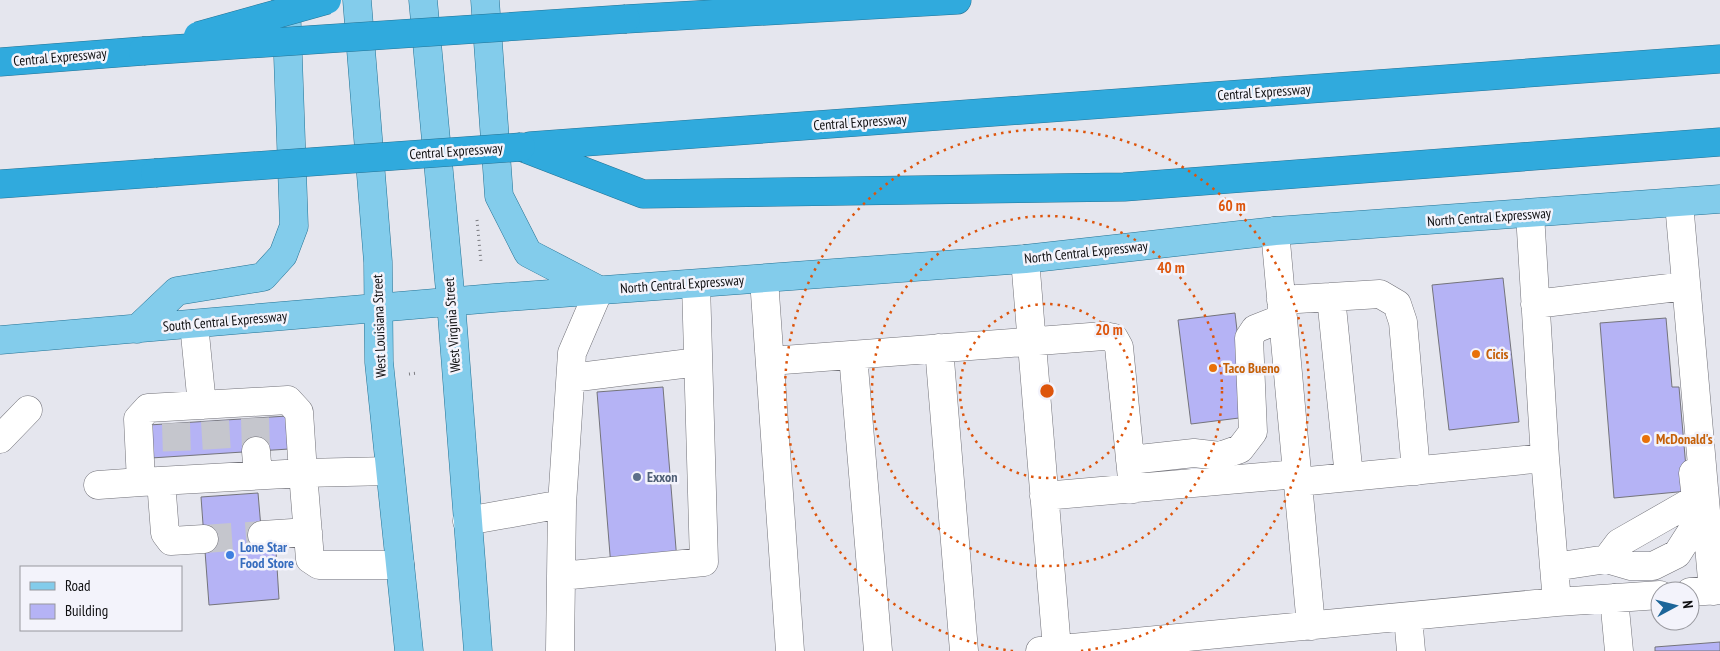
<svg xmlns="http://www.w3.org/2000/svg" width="1720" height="651" font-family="'PT Sans Narrow',sans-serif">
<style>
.building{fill:#b5b3f5;stroke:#74747b}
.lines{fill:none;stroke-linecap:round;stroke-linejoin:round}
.minor-tunnel{stroke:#c5c6cd;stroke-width:28;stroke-dasharray:28 14;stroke-linecap:butt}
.minor-casing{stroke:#717178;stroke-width:29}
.major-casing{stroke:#247395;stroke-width:29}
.highway-casing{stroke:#247395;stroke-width:29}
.path{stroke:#7d7d82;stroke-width:3;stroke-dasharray:1 4;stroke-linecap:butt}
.minor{stroke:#fff;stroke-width:28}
.major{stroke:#83cceb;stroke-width:28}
.highway{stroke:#30aadd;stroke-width:28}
.highway-bridge-casing{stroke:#247395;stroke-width:29;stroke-linecap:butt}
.highway-bridge{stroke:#30aadd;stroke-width:28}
.ring{fill:none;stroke:#dd550c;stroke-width:2.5;stroke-dasharray:2.5 5}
.food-dot{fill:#e8710a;stroke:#f3f3fb;stroke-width:2}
.service-dot{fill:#5c6f8a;stroke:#f3f3fb;stroke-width:2}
.shop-dot{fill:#3f7fe0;stroke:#f3f3fb;stroke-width:2}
.labels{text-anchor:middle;stroke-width:5;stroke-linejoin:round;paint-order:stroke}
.street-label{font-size:14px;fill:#0e0e10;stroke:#f3f3fb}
.food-label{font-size:14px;font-weight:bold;fill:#c56008;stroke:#f3f3fb;text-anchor:start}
.service-label{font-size:14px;font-weight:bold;fill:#4e5e75;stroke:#f3f3fb;text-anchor:start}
.shop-label{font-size:14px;font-weight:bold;fill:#366cbe;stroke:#f3f3fb;text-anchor:start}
.centre{fill:#dd550c;stroke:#f3f3fb;stroke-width:2.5}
.ring-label{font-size:15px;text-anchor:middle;font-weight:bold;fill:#dd550c;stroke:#f3f3fb;stroke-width:5;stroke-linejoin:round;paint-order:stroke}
</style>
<rect width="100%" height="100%" fill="#e5e6ee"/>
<path class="building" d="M1503,278L1519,422L1449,430L1432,285Z
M1235,313L1247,417L1191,424L1178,320Z
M1666,318L1672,387H1679L1688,491L1614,498L1600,323Z
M663,387L677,561L611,567L597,392Z
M287,416L289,449L151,458L149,425Z
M258,493L263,551H276L279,599L209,605L201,497Z
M1720,642V651H1655V647Z"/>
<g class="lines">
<path class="minor-tunnel" d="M255,418L256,451
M215,421L217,454
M176,423L177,456
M204,539L262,535"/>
<defs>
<path id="minor" d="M1679,203L1713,591
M1530,214L1545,458L1557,602
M1275,231L1311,626
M1025,259L1057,649
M764,279L790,651
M1331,297L1349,477
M1281,300L1380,294L1397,304L1403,322L1416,471
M1535,304L1686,286
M194,324L202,405
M939,348L964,651
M853,355L878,651
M770,361L1104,336L1114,338L1119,347L1133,489
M571,378L698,362
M0,439L28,410
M256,451L258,475
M1130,460L1194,453L1220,456L1240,449L1253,432L1249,338L1255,329L1283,318
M161,481L165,533L171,541L204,539
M141,482L303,473L310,559L319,565H400
M1298,482L1545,458
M98,485L141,482L138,419L148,408L288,400L299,412L303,473L390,471
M1044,496L1297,474
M467,521L562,504
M262,535L308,532
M1607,559L1631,566H1653L1677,554L1693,529L1697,514L1696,499
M1554,567L1607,559L1619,543L1696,499L1693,473
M561,576L704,562L696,284
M1690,592L1720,590
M1614,598L1619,651
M1408,617L1411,651
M560,651L562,504L572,353L599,290
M1040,651L1557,602L1660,595"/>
<path id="major" d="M357,0L378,262L379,362L409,651
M423,0L451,302L478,651
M485,0L499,196L528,253L599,290
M137,329L177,291L263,277L283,255L294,226L286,0
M0,340L494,298L1025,259L1275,231L1720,199"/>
<path id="highway" d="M626,19L957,0
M0,62L143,51
M530,146L1720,59
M521,147L643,194L1124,187L1720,142
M0,184L155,173"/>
</defs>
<use href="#minor" class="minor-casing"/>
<use href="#major" class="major-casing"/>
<use href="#highway" class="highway-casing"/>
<path class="path" d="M477,220L481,262
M409,374L418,373"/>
<use href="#minor" class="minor"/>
<use href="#major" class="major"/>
<use href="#highway" class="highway"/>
<defs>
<path id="highway-bridge" d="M198,36L327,0
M143,51L626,19
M155,173L521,147"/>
</defs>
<use href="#highway-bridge" class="highway-bridge-casing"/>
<use href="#highway-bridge" class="highway-bridge"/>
</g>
<g class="ring">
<circle cx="1047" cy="391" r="87"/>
<circle cx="1047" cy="391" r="175"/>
<path d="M1013 651A262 262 0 1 1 1081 651"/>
</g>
<g class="food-dot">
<circle cx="1476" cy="354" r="5"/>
<circle cx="1213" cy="368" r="5"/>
<circle cx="1646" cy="439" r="5"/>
</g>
<circle class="service-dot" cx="637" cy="477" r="5"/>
<circle class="shop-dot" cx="230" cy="555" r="5"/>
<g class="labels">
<g class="street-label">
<text transform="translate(60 57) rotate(-5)" y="5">Central Expressway</text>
<text transform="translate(1264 92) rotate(-4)" y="5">Central Expressway</text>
<text transform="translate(860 122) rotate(-4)" y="5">Central Expressway</text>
<text transform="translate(456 151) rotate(-4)" y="5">Central Expressway</text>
<text transform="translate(1489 217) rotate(-4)" y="5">North Central Expressway</text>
<text transform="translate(1086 252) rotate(-6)" y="5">North Central Expressway</text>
<text transform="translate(682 284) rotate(-4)" y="5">North Central Expressway</text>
<text transform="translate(225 321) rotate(-5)" y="5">South Central Expressway</text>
<text transform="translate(452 325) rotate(-94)" y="5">West Virginia Street</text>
<text transform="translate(379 326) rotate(-92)" y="5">West Louisiana Street</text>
</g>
<g class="food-label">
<text x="1486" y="359">Cicis</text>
<text x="1223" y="373">Taco Bueno</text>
<text x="1656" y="444">McDonald's</text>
</g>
<g class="service-label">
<text x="647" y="482">Exxon</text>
</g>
<g class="shop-label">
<text x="240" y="552">Lone Star<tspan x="240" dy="16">Food Store</tspan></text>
</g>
</g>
<circle cx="1047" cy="391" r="8" class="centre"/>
<g class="ring-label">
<text x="1232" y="211">60 m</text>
<text x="1171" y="273">40 m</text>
<text x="1109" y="335">20 m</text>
</g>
<rect x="20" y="566" width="162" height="65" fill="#f3f3fb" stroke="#97979d"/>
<rect x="30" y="582" width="25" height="8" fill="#83cceb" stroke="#97979d"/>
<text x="65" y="591" font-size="15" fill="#0e0e10">Road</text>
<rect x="30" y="604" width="25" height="15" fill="#b5b3f5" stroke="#97979d"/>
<text x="65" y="616" font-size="15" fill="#0e0e10">Building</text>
<g transform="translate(1675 606) rotate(83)"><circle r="24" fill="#f3f3fb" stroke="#97979d"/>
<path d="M0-4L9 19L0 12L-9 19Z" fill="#1c6599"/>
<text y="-8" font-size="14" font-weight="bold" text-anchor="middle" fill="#0e0e10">N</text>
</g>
</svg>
